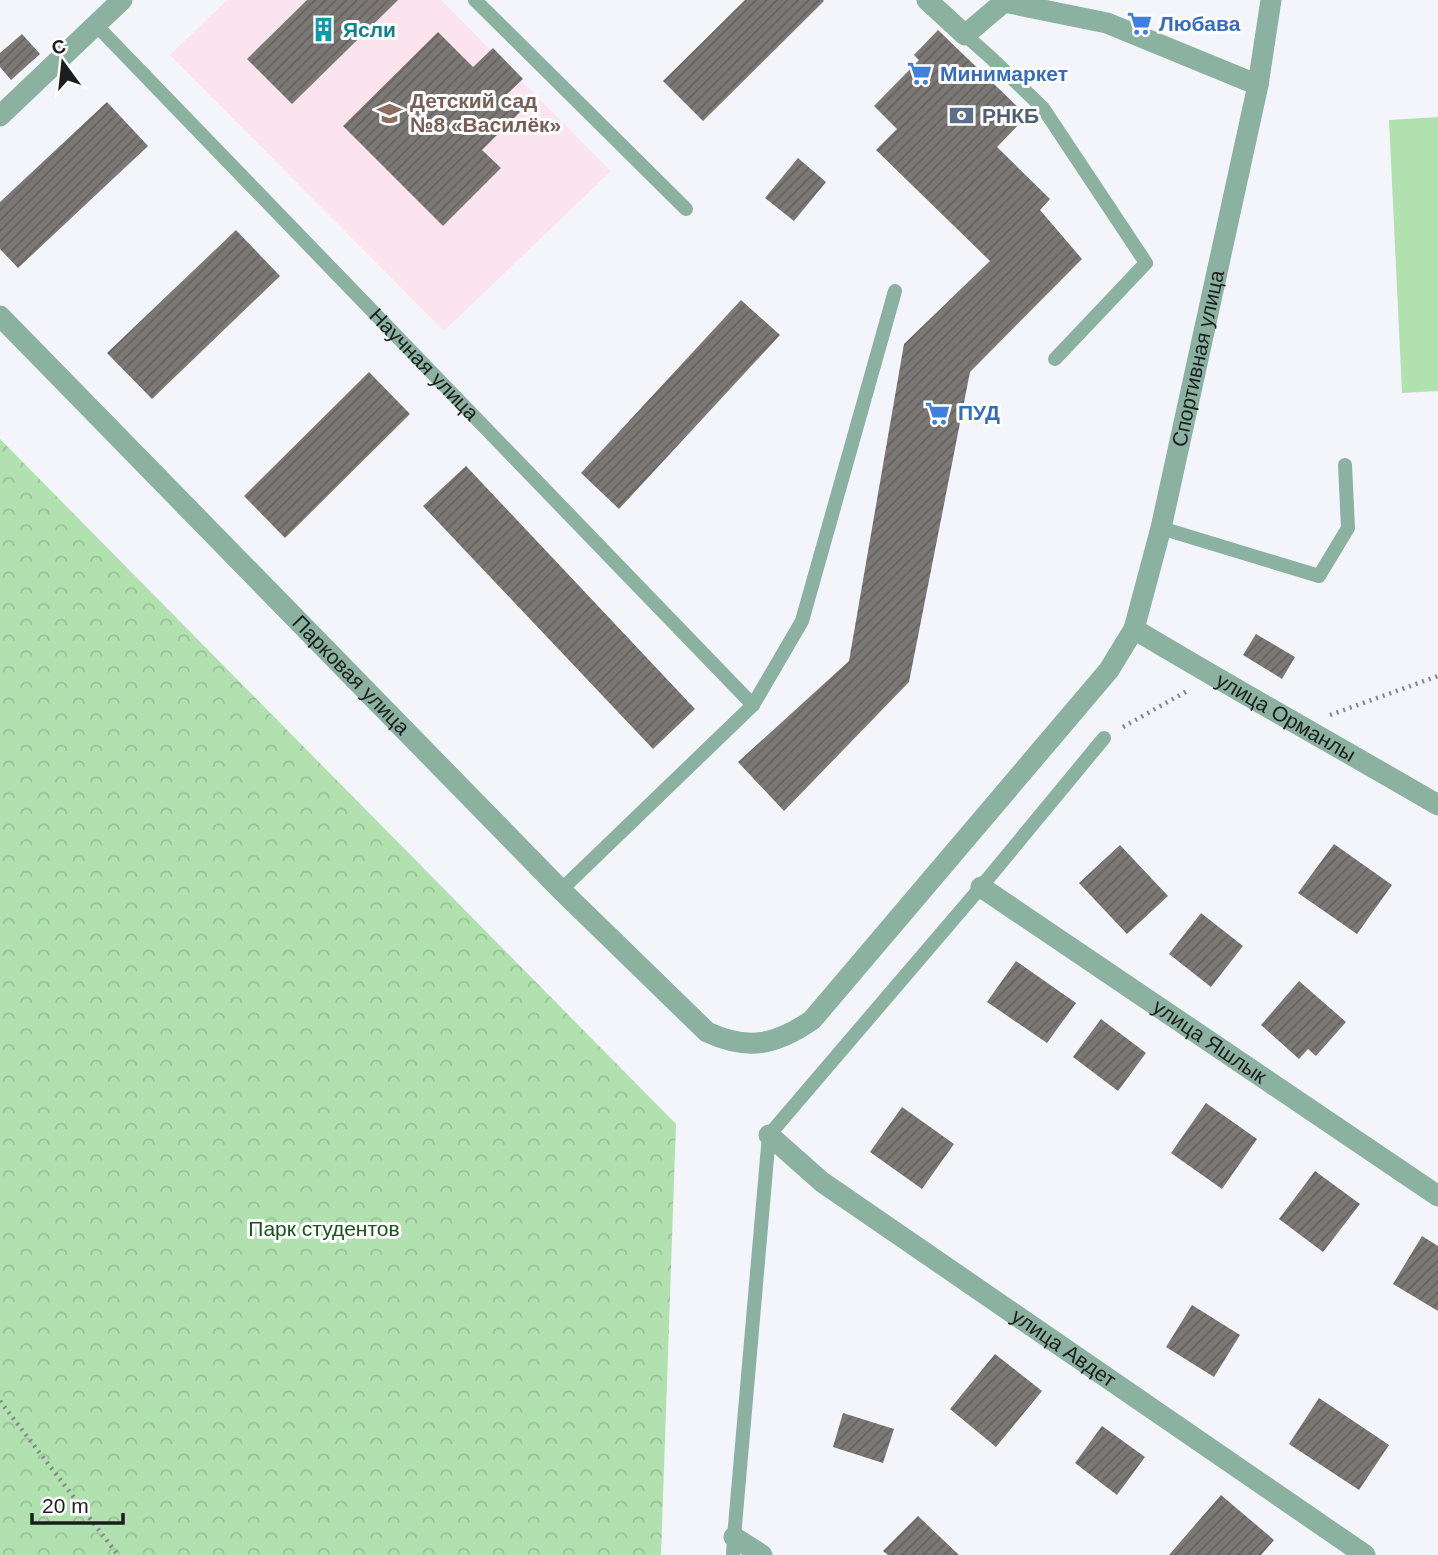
<svg xmlns="http://www.w3.org/2000/svg" width="1438" height="1555" font-family="Helvetica,sans-serif">
<style>
.education{fill:#fce4ef}
.park{fill:url(#park-crowns)}
.pitch{fill:#b2e1b0}
.building{fill:url(#building-hatch)}
.lines{fill:none;stroke-linecap:round;stroke-linejoin:round}
.path{stroke:#86878b;stroke-width:4.5;stroke-dasharray:2 5;stroke-linecap:butt}
.service{stroke:#8bb1a1;stroke-width:14}
.minor{stroke:#8bb1a1;stroke-width:21}
.tertiary{stroke:#8bb1a1;stroke-width:21}
.labels{text-anchor:middle;stroke-width:6;stroke-linejoin:round;paint-order:stroke}
.shop-label{font-size:21px;font-weight:bold;fill:#366cbe;stroke:#fff;text-anchor:start}
.culture-label{font-size:21px;font-weight:bold;fill:#0d838f;stroke:#fff;text-anchor:start}
.education-label{font-size:21px;font-weight:bold;fill:#785e54;stroke:#fff;text-anchor:start}
.service-label{font-size:21px;font-weight:bold;fill:#4e5e75;stroke:#fff;text-anchor:start}
.street-label{font-size:21px;fill:#1c1d1f;stroke:#fff}
.park-label{font-size:21px;fill:#18531a;stroke:#fff}
</style>
<defs>
<pattern id="park-crowns" width="20" height="18" patternUnits="userSpaceOnUse" patternTransform="scale(1.75)"><rect width="20" height="18" fill="#b2e1b0"/><path d="M2 6a3 3 0 1 1 6 0M12 15a3 3 0 1 1 6 0" fill="none" stroke="#98c197"/></pattern>
<pattern id="building-hatch" width="6" height="6" patternUnits="userSpaceOnUse" patternTransform="scale(1.75)"><rect width="6" height="6" fill="#7c7875"/><path d="M-1 1l2-2M0 6l6-6M5 7l2-2" fill="none" stroke="#65625f"/></pattern>
</defs>
<rect width="100%" height="100%" fill="#f4f5fa"/>
<path class="education" d="M227,0H441L611,171L444,331L170,55Z"/>
<path class="park" d="M0,439L676,1124L661,1555H0Z"/>
<path class="pitch" d="M1438,117V391L1402,393L1389,120Z"/>
<path class="building" d="M307,0H398L292,104L247,59Z
M745,0H823L824,1L703,121L663,81Z
M938,30L1027,116L997,147L1050,199L1040,210L1082,259L970,372L909,682L784,811L738,762L849,661L904,344L990,261L876,150L897,129L874,106L919,60L914,55Z
M438,32L473,67L493,48L523,79L505,96L520,112L482,150L501,168L443,226L343,126Z
M22,34L40,54L11,80L0,67V53Z
M107,102L148,146L18,268L0,249V202Z
M798,158L826,182L794,221L765,198Z
M236,230L280,276L152,399L107,353Z
M741,300L780,335L619,509L581,473Z
M369,372L410,414L285,538L244,496Z
M466,466L695,709L653,749L423,506Z
M1256,634L1295,657L1282,679L1243,655Z
M1334,844L1392,885L1357,934L1298,893Z
M1120,845L1168,896L1127,934L1079,883Z
M1201,913L1243,946L1211,987L1169,954Z
M1016,961L1076,1003L1047,1043L987,1002Z
M1299,981L1346,1022L1316,1056L1308,1049L1299,1059L1261,1025Z
M1101,1019L1146,1053L1118,1091L1073,1057Z
M1206,1103L1257,1139L1222,1189L1171,1153Z
M902,1107L954,1144L922,1189L870,1152Z
M1315,1171L1360,1204L1323,1252L1279,1219Z
M1422,1236L1438,1246V1311L1393,1284Z
M1192,1305L1240,1335L1214,1377L1166,1347Z
M995,1354L1042,1391L996,1447L950,1409Z
M1319,1398L1389,1445L1359,1490L1289,1444Z
M843,1413L894,1429L883,1463L833,1447Z
M1102,1426L1145,1457L1117,1495L1075,1463Z
M1221,1495L1274,1540L1261,1555H1169Z
M918,1516L959,1555H888L883,1551Z"/>
<g class="lines">
<path class="path" d="M1330,715L1438,676
M1123,727L1189,690
M0,1401L118,1555"/>
<g class="service">
<path d="M475,0L686,209"/>
<path id="s1" d="M96,25L753,705"/>
<path d="M965,35L989,56L1043,108L1146,263L1055,359"/>
<path d="M1161,528L1319,576L1348,528L1345,465"/>
<path d="M561,890L753,705L802,621L895,291"/>
<path d="M733,1555L734,1537L769,1135L981,887L1104,738"/>
</g>
<g class="minor">
<path d="M927,0L965,35L1004,2L1107,23L1258,85"/>
<path id="s2" d="M1134,629L1161,528L1258,85L1271,0"/>
<path id="s3" d="M981,887L1438,1196"/>
<path id="s4" d="M769,1135L822,1182L1365,1555"/>
<path d="M734,1537L762,1555"/>
</g>
<g class="tertiary">
<path d="M0,116L122,0"/>
<path id="s5" d="M0,316L561,890L707,1032C748,1051 776,1045 812,1020L1109,670L1134,629C1234,689 1337,746 1438,805"/>
</g>
</g>
<defs>
<symbol id="supermarket-bare" viewBox="-9 -9 18 18"><path d="M-6-5.5h2.5l.6 2H6L4.5 2H-2.5L-4.4-4H-6ZM-1.5 3.2a1.3 1.3 0 1 0 .1 0ZM3 3.2a1.3 1.3 0 1 0 .1 0Z" fill="#3f7fe0" stroke="#fff" stroke-width="2.5" paint-order="stroke"/></symbol>
<symbol id="building-bare" viewBox="-9 -9 18 18"><path d="M-4-6H4V6H1V3H-1V6H-4ZM-2.5-4.3h1.7v1.8h-1.7ZM.8-4.3h1.7v1.8H.8ZM-2.5-1h1.7V.8h-1.7ZM.8-1h1.7V.8H.8Z" fill="#0f9aa8" stroke="#fff" stroke-width="2.5" paint-order="stroke"/></symbol>
<symbol id="school-bare" viewBox="-9 -9 18 18"><path d="M0-5L7-2L0 1L-7-2ZM-4 1L0 2.5L4 1V4Q0 6-4 4Z" fill="#8d6e63" stroke="#fff" stroke-width="2.5" paint-order="stroke"/></symbol>
<symbol id="bank-bare" viewBox="-9 -9 18 18"><path d="M-6-4H6V4H-6ZM0-2.3a2.3 2.3 0 1 0 0 4.6a2.3 2.3 0 1 0 0-4.6Z" fill="#5c6f8a" stroke="#fff" stroke-width="2.5" paint-order="stroke"/></symbol>
</defs>
<g fill-rule="evenodd">
<use href="#supermarket-bare" x="1122" y="6" width="35" height="35"/>
<use href="#building-bare" x="306" y="12" width="35" height="35"/>
<use href="#supermarket-bare" x="902" y="56" width="35" height="35"/>
<use href="#school-bare" x="372" y="96" width="35" height="35"/>
<use href="#bank-bare" x="944" y="98" width="35" height="35"/>
<use href="#supermarket-bare" x="920" y="396" width="35" height="35"/>
</g>
<g class="labels">
<g class="shop-label">
<text x="1159" y="31">Любава</text>
<text x="940" y="81">Минимаркет</text>
<text x="958" y="420">ПУД</text>
</g>
<g class="culture-label">
<text x="343" y="37">Ясли</text>
</g>
<g class="education-label">
<text x="410" y="108">Детский сад<tspan x="410" dy="24">№8 «Василёк»</tspan></text>
</g>
<g class="service-label">
<text x="982" y="123">РНКБ</text>
</g>
<g class="street-label">
<text dy="7" stroke="none"><textPath href="#s2" startOffset="278">Спортивная улица</textPath></text>
<text dy="7" stroke="none"><textPath href="#s1" startOffset="472">Научная улица</textPath></text>
<text dy="7" stroke="none"><textPath href="#s5" startOffset="502">Парковая улица</textPath></text>
<text dy="7" stroke="none"><textPath href="#s5" startOffset="1801">улица Орманлы</textPath></text>
<text dy="7" stroke="none"><textPath href="#s3" startOffset="276">улица Яшлык</textPath></text>
<text dy="7" stroke="none"><textPath href="#s4" startOffset="364">улица Авдет</textPath></text>
</g>
<g class="park-label">
<text x="324" y="1236">Парк студентов</text>
</g>
</g>
<g transform="translate(63 63) rotate(345)" stroke="#ffffff" stroke-width="5" paint-order="stroke">
<path d="M0-5L12 26L0 18L-12 26Z" fill="#1c1d1f"/>
<text y="-10" font-size="19" font-weight="bold" text-anchor="middle" fill="#1c1d1f">С</text>
</g>
<path d="M32 1513v10h91v-10" fill="none" stroke="#1c1d1f" stroke-width="3.5"/>
<text x="42" y="1513" font-size="21" fill="#1c1d1f" stroke="#ffffff" stroke-width="5" paint-order="stroke">20 m</text>
</svg>
